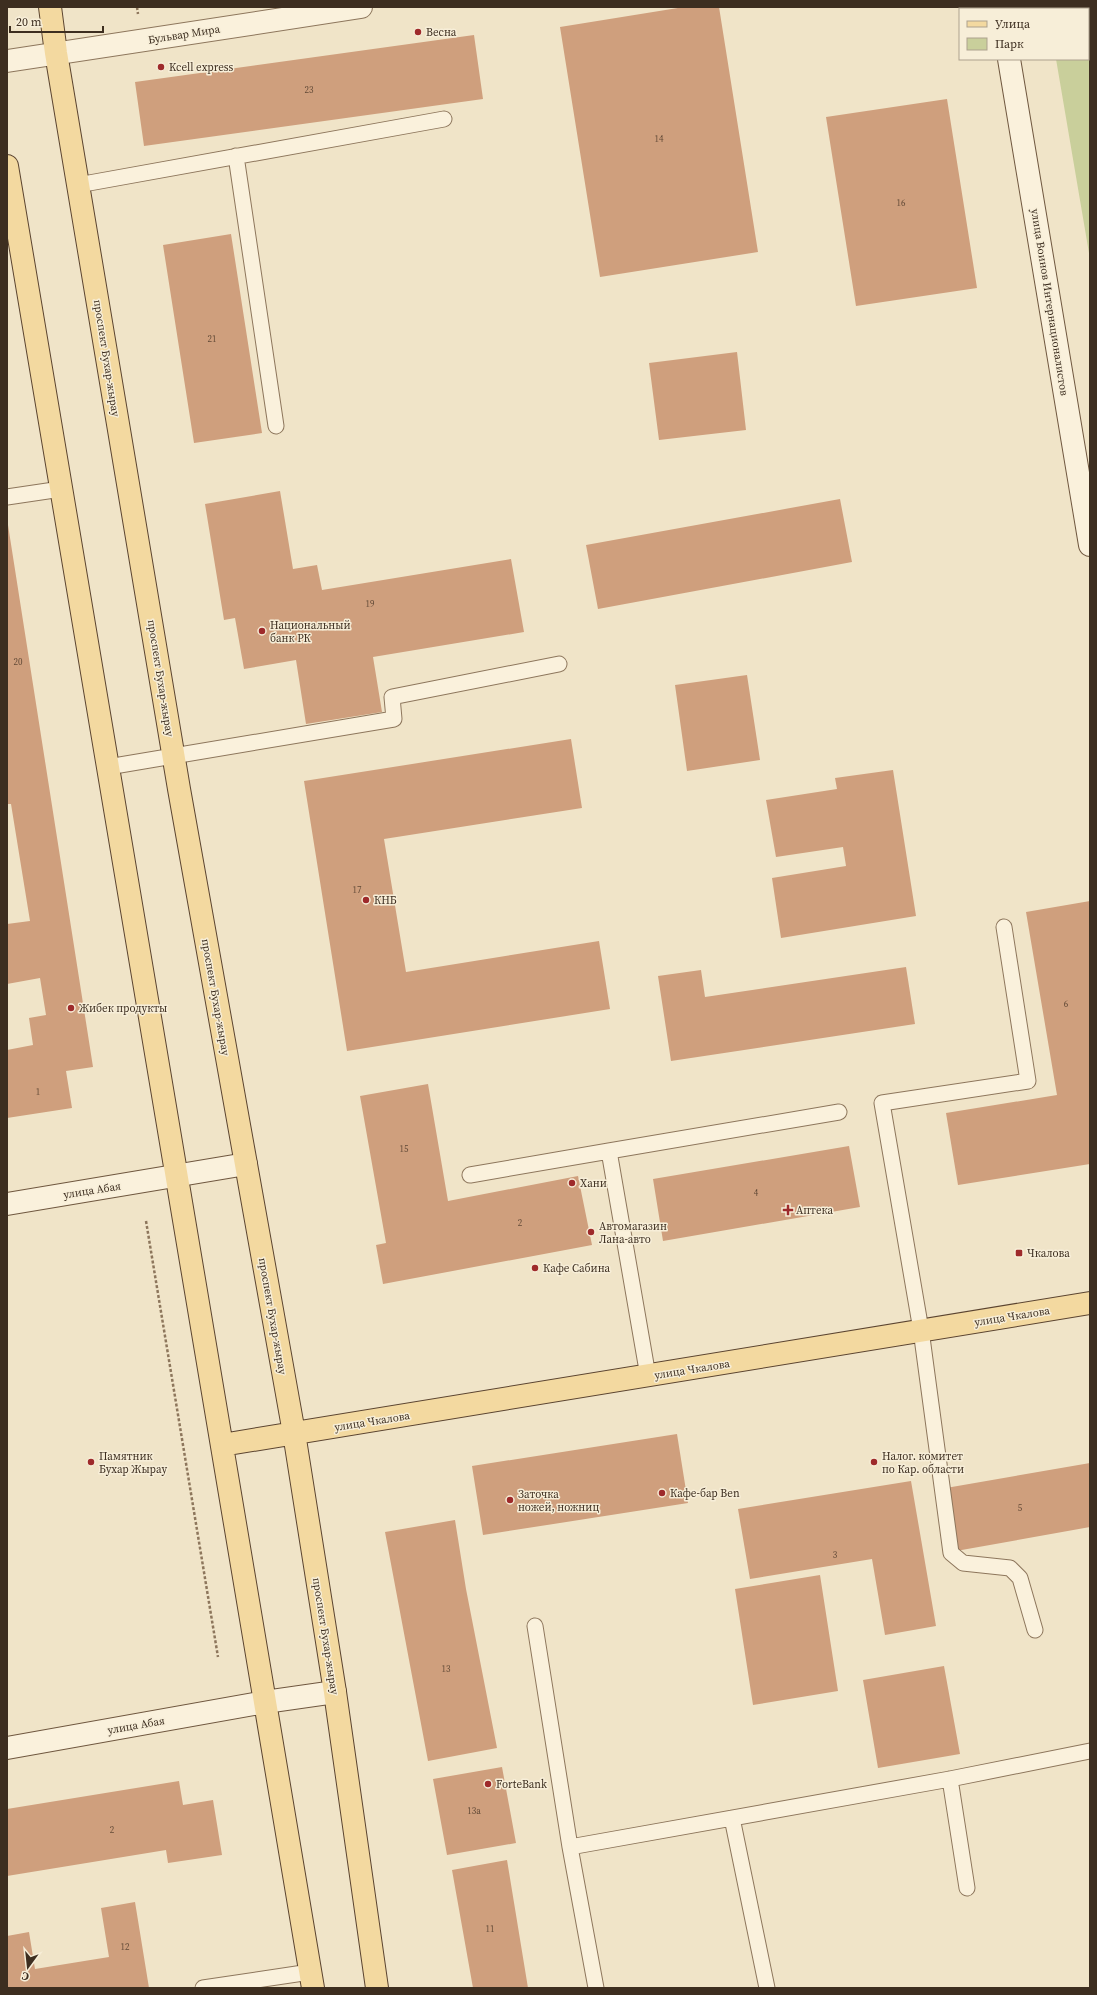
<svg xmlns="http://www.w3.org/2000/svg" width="1097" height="1995" font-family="'Source Serif 4',serif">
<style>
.green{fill:#c9cf9b}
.building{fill:#cf9f7d}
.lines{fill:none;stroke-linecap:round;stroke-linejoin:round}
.service-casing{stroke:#8d765c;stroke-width:17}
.minor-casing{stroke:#8d765c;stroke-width:24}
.secondary-casing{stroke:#6f573f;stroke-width:24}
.primary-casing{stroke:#5b4430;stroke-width:24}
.path{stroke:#8d765c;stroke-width:2.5;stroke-dasharray:3 2;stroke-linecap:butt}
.service{stroke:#faf1dc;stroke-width:15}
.minor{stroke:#faf1dc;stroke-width:22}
.secondary{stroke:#faf1dc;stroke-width:22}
.primary{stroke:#f3d9a0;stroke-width:22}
.poi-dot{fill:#9e2a2b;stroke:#f7eed8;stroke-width:1.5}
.labels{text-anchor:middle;stroke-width:3;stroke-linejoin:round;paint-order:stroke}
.number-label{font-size:9px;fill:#624a37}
.poi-label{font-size:11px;fill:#3d2e20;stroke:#f7eed8;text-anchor:start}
.street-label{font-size:11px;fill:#3d2e20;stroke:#f7eed8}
</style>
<rect width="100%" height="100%" fill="#f0e4c8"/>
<path class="green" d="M1047,7H1090V259L1056,59H1088V9H1047Z"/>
<path class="building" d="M684,7H719L758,252L600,277L560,27Z
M474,35L483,99L144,146L135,82Z
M947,99L977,288L856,306L826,117Z
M231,234L262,433L194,443L163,245Z
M737,352L746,430L659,440L649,363Z
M280,491L293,569L317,565L322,590L511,559L524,632L373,657L382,712L306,724L296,660L244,669L235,618L224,620L205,504Z
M840,499L852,562L598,609L586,545Z
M8,525L93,1067L66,1071L72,1108L7,1118V1050L33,1045L29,1018L46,1015L40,978L7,984V924L30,921L11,804H7Z
M747,675L760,760L687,771L675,685Z
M571,739L582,808L384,839L406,972L599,941L610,1009L347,1051L304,781Z
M893,770L916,916L781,938L772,878L846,866L843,847L776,857L766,800L837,789L835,778Z
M1090,901V1164L958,1185L946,1113L1057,1095L1026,912Z
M906,967L915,1024L671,1061L658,976L701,970L705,997Z
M428,1084L448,1201L578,1176L592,1245L383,1284L376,1245L386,1243L360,1096Z
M849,1146L860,1207L663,1241L653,1179Z
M677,1434L688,1503L483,1535L472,1466Z
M1090,1463V1527L956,1551L946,1488Z
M911,1481L936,1626L885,1635L872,1559L750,1579L738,1509Z
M455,1520L466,1589L497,1748L428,1761L385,1532Z
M820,1575L838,1691L753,1705L735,1589Z
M944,1666L960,1754L878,1768L863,1680Z
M502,1767L516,1843L447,1855L433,1779Z
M179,1781L183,1805L213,1800L222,1855L168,1863L166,1850L7,1876V1809Z
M507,1860L528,1988H473L452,1870Z
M135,1902L149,1988H7V1936L29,1932L35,1969L109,1957L101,1908Z"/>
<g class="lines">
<defs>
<path id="service" d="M236,156L276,426
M78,185L444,119
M7,497L61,489
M108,767L394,719L392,697L559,664
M1004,927L1028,1081L882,1103L921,1330L951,1553L963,1563L1010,1568L1020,1578L1035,1630
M609,1151L839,1112
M470,1175L609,1151L648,1376
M535,1626L570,1847L596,1988
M950,1779L967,1888
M732,1818L767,1988
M570,1847L950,1779L1090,1751
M203,1988L310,1972"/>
<path id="minor" d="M7,61L361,7"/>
<path id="secondary" d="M1001,7V9
M1009,59L1090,545
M7,1204L246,1164
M7,1748L265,1702L335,1692"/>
<path id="primary" d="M50,7L56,53L179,789L294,1433L335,1692L377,1988
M7,166L313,1988
M222,1445L1090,1303"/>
</defs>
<use href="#service" class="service-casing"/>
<use href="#minor" class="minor-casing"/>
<use href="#secondary" class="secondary-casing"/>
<use href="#primary" class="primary-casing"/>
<path class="path" d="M137,7L138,14
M146,1221L218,1657"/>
<use href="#service" class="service"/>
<use href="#minor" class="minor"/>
<use href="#secondary" class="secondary"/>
<use href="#primary" class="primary"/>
</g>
<g class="poi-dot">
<circle cx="418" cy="32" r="4"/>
<circle cx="161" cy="67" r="4"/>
<circle cx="262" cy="631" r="4"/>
<circle cx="366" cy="900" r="4"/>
<circle cx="71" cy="1008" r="4"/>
<circle cx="572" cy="1183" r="4"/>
<path d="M786 1204h4v4h4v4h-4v4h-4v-4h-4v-4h4z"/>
<circle cx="591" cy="1232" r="4"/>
<rect x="1015" y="1249" width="8" height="8" rx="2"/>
<circle cx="535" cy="1268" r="4"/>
<circle cx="91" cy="1462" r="4"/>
<circle cx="874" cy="1462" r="4"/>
<circle cx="662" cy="1493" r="4"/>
<circle cx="510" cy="1500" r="4"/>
<circle cx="488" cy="1784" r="4"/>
</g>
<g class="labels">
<g class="number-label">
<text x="309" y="93">23</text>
<text x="659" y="142">14</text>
<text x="901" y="206">16</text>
<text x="212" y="342">21</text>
<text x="370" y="607">19</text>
<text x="18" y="665">20</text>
<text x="357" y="893">17</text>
<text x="1066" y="1007">6</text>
<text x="38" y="1095">1</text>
<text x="404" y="1152">15</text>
<text x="756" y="1196">4</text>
<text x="520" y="1226">2</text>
<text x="1020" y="1511">5</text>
<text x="835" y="1558">3</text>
<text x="446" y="1672">13</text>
<text x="474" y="1814">13а</text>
<text x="112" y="1833">2</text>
<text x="490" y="1932">11</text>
<text x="125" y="1950">12</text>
</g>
<g class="poi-label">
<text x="426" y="36">Весна</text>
<text x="169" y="71">Kcell express</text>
<text x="270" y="629">Национальный<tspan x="270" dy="13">банк РК</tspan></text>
<text x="374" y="904">КНБ</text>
<text x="79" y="1012">Жибек продукты</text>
<text x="580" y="1187">Хани</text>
<text x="796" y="1214">Аптека</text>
<text x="599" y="1230">Автомагазин<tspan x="599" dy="13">Лана-авто</tspan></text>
<text x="1027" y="1257">Чкалова</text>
<text x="543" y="1272">Кафе Сабина</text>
<text x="99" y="1460">Памятник<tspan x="99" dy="13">Бухар Жырау</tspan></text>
<text x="882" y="1460">Налог. комитет<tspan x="882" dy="13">по Кар. области</tspan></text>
<text x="670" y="1497">Кафе-бар Ben</text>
<text x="518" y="1498">Заточка<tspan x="518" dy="13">ножей, ножниц</tspan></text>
<text x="496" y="1788">ForteBank</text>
</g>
<g class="street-label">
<text transform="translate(184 34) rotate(-9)" y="4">Бульвар Мира</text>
<text transform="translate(1050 302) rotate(81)" y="4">улица Воинов Интернационалистов</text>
<text transform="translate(107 358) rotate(81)" y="4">проспект Бухар-жырау</text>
<text transform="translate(161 678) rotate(81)" y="4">проспект Бухар-жырау</text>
<text transform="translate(216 997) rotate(80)" y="4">проспект Бухар-жырау</text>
<text transform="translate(92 1190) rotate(-9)" y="4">улица Абая</text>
<text transform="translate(273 1316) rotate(80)" y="4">проспект Бухар-жырау</text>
<text transform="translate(1012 1316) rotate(-9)" y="4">улица Чкалова</text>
<text transform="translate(692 1369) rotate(-9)" y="4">улица Чкалова</text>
<text transform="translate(372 1421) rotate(-9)" y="4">улица Чкалова</text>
<text transform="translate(326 1636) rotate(81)" y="4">проспект Бухар-жырау</text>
<text transform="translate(136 1725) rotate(-10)" y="4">улица Абая</text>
</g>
</g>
<rect width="1097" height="1995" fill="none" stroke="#3d2e20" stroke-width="16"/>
<rect x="959" y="8" width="130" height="52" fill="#f7eed8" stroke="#ada18e"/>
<rect x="967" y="21" width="20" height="6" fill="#f3d9a0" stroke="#ada18e"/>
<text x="995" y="28" font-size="12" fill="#3d2e20">Улица</text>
<rect x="967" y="38" width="20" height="12" fill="#c9cf9b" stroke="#ada18e"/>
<text x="995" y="48" font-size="12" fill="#3d2e20">Парк</text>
<g transform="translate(28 1967) rotate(195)" stroke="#f7eed8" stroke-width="3" paint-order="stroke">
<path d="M0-3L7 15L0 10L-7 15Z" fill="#3d2e20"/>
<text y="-6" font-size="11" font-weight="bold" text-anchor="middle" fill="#3d2e20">С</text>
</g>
<path d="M10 26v6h93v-6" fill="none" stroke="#3d2e20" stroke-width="2"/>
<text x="16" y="26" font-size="12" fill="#3d2e20" stroke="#f7eed8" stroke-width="3" paint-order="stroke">20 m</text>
</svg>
